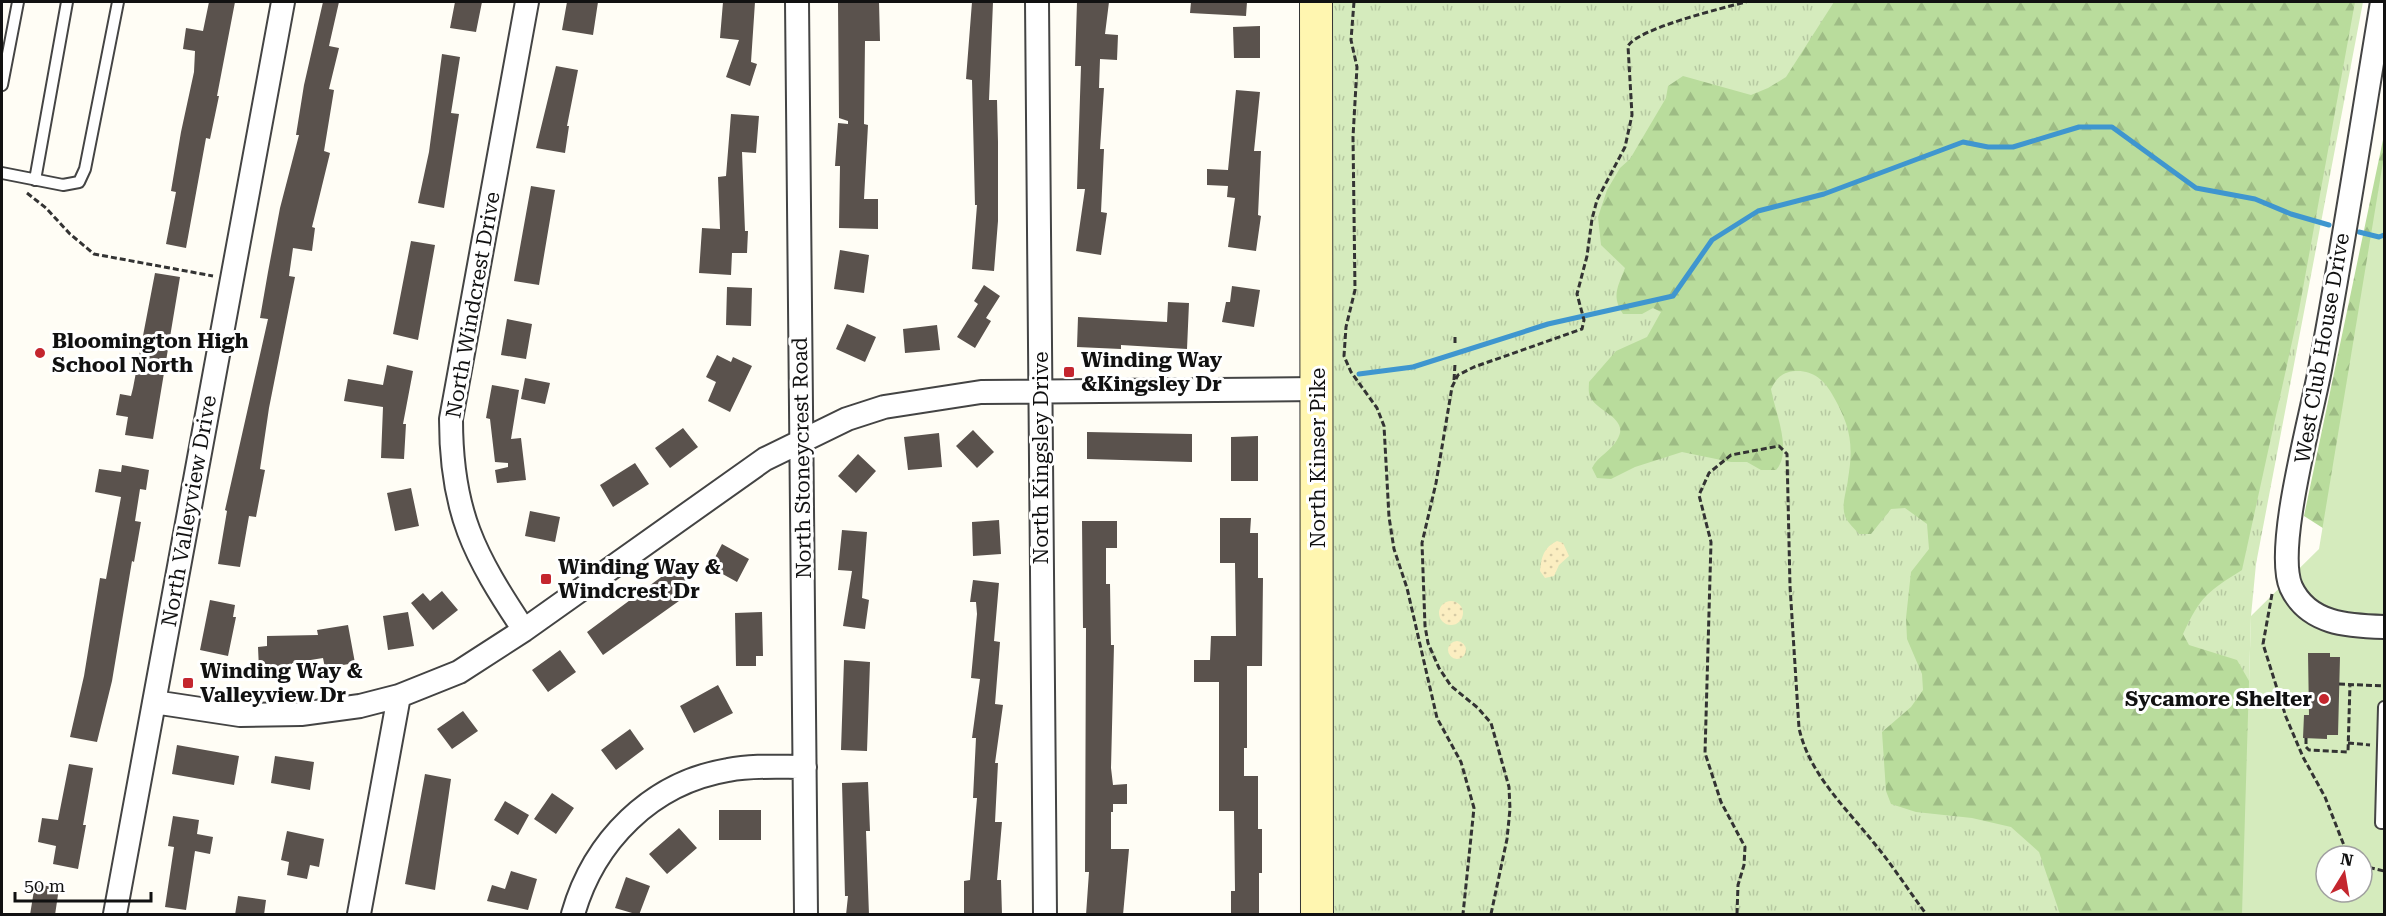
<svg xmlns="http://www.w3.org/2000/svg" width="2386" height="916" font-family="'Roboto Serif',serif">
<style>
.grass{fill:url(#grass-tufts)}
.forest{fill:url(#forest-firs)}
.sand{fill:url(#sand-dots)}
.park{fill:#d5ebbd;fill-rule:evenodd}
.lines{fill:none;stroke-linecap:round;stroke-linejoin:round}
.stream{stroke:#3f96cf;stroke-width:5}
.building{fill:#5a524d}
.lane-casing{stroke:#444;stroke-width:14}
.street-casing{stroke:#444;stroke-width:26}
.secondary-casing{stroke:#333;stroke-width:34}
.path{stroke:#333;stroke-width:3;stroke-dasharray:6 3;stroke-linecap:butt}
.lane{stroke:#fff;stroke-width:10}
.street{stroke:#fff;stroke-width:22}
.secondary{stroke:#fff6b0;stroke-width:32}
.poi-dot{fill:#c4262e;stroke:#fff;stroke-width:2}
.labels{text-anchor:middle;stroke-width:6;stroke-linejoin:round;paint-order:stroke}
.street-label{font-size:21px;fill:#111;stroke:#fff}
.poi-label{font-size:21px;font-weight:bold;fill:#111;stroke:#fff;text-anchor:start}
</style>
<defs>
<pattern id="grass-tufts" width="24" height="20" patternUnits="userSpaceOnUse" patternTransform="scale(1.5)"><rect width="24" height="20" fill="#d5ebbd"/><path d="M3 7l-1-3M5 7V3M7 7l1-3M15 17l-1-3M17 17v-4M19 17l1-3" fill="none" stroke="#b6c8a1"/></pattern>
<pattern id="forest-firs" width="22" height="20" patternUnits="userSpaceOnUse" patternTransform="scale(1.5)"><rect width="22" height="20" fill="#b9dc9c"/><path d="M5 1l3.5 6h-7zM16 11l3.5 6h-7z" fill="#9ebc85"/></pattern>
<pattern id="sand-dots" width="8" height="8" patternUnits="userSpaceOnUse" patternTransform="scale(1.5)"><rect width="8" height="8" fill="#fbeec1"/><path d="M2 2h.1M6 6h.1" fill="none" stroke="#d6cba5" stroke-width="1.8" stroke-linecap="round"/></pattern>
</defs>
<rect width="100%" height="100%" fill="#fffdf5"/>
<path class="grass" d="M1328,2H2363L2256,564L2251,616L2242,914H1330Z"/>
<path class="forest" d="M1834,2H2355L2299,310L2242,570C2207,592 2201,596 2183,634L2189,645L2237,660L2284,742L2326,856L2328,914H2060L2039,852L2011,827L1972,818L1916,812L1891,804L1886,791L1882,732L1911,707L1923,690L1922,674L1907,639L1906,618L1911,572L1929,549L1927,524L1905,508L1891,509L1871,534H1859C1855,529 1847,522 1845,516C1841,504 1847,490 1848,479C1854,443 1850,425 1832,394C1824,380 1813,370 1795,371C1783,372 1777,377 1771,389C1775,412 1793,452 1776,470H1761L1747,462H1731L1682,452L1635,467L1611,479L1597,478L1592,468C1598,456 1611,451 1617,440C1631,418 1596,412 1590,396C1588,392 1589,386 1589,382L1616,351L1647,337L1661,312L1653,308L1642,314H1623C1611,296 1618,287 1625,268L1601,245L1598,217L1607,190L1620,168L1630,159L1666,98L1668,86L1683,76L1751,95L1768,88L1786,77Z
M2384,135V567L2304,516Z"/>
<path class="sand" d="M1557,541L1563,543L1569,556L1559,565L1554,576L1545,578L1540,571C1541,557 1544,547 1557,541Z
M1439 613a12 12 0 1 1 24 0a12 12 0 1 1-24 0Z
M1448 650a9 9 0 1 1 18 0a9 9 0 1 1-18 0Z"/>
<path class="park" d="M2384,156V914H2242L2251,616L2319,549ZM2326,856H2362V892H2326Z"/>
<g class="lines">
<path class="stream" d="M2359,232L2379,237L2384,235
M1359,374L1413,367L1548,324L1673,296L1712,240L1758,211L1824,194L1963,142L1988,147H2013L2079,127H2112L2196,188L2255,199L2291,214L2329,225"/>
</g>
<path class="building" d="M209,2H235L217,96H219L210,139L206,138L186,248L166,244L176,192L171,191L181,132L194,72L195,51L183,49L186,28L203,31Z
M323,2H339L329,46L339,48L329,89L334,90L324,151L330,153L312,227L315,228L312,251L293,248L289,276L295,277L269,408L260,469L265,470L256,517L249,516L240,567L218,564L227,511L225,510L268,319L260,318L268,272L280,208L299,135H296L304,85Z
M455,2H482L476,32L450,28Z
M567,2H598L593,35L562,30Z
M723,2H755L751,62L757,64L750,86L726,77L739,40L720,38Z
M879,2L880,41H865L864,124L868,125L864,199H878V229L839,228L840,166H835L838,123L848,124V121L839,118L838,3Z
M972,2H993L989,100H997L998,142V221L994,271L972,269L977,205H975L972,80L966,79Z
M1077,2H1109L1105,34L1118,35L1117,60L1100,59L1099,88H1104L1100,149H1104L1101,212L1107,213L1101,255L1076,251L1085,189H1077L1081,66H1075Z
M1191,2H1247L1246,16L1190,13Z
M1260,26V58H1234L1233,27Z
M442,54L460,57L451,113L459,114L444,208L418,203L429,152Z
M556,66L578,70L567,126H569L565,153L536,148Z
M1236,90L1260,92L1254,151H1261L1258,215L1261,216L1256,251L1228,247L1235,198L1227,197L1228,186L1207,185V169L1228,170Z
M731,114L759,116L756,153L742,152L745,231H748L747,253H732L731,275L699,273L702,228L720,229L718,177L726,176Z
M531,186L555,190L539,285L514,281Z
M411,241L435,245L418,340L393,334Z
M840,250L869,255L864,293L834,289Z
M155,273L180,277L153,439L125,435L128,417L116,415L120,394L131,396L133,388Z
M984,285L1000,296L986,318L991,321L975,348L957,337L978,304L974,301Z
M1232,286L1260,290L1254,327L1222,322L1226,302H1230Z
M727,287L752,288L751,326L726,325Z
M1168,302L1189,303L1187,349L1121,345V349L1077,347L1078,317L1167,322Z
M507,319L532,324L526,359L501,355Z
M847,324L876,337L865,362L836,349Z
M937,325L940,350L905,353L903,329Z
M717,355L731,362L733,357L752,366L730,412L708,401L716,382L706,377Z
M387,365L413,371L403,424H406L404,459L381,458L383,407L344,401L348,379L383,385Z
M525,378L550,383L545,404L521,399Z
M492,385L519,390L511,439L521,438L526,480L497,483L495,470L508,467V463L495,462L490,419L486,418Z
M683,428L698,447L670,468L655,448Z
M973,430L994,452L977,468L956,446Z
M1087,432L1192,434V462L1087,459Z
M939,433L942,467L908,470L904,437Z
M1258,436V481H1231V437Z
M858,454L876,471L856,493L838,476Z
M635,463L649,484L613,507L600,485Z
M122,465L149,470L146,490L140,489L135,521L141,522L134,562L132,561L112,681L97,742L70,737L84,676L100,578L106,579L121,497L95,492L99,469L121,472Z
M411,488L419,526L395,531L387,493Z
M530,511L560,517L555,542L525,536Z
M1220,518H1251L1250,533H1258V578H1263L1262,666H1247V748H1244V776H1258V829H1262V873H1259V915H1231V891H1235L1234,811H1219V682H1194V660H1210L1211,636H1236L1235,563H1220Z
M999,520L1001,554L973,556L972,522Z
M1082,521H1117V548H1106V584H1110L1111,645H1114L1111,768L1113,785L1127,784V804H1113V812H1111V849H1129L1123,915H1086L1089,872H1085L1086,628H1083Z
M842,530L867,532L862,598L869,600L865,629L843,626L852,571L838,570Z
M722,544L749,559L737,582L710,567Z
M676,566L693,591L603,655L587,632Z
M973,580L999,583L994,641L1000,642L995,704L1003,705L995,763H998L995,822H1002L997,880H1001L1002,915H964V881L970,880L977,798H973L976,738H972L980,679L971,678L977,614L976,602H970Z
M442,591L458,610L433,630L411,603L423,593L430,601Z
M210,600L235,605L233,617H236L228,656L200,650Z
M408,612L414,646L388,650L383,616Z
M762,612L763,656H756V666H736L735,613Z
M348,625L355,663L325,668L323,658L292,663V668L259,669L258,647L267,646V636L318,635L317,630Z
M560,650L576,672L548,692L532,670Z
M2308,653H2330V657H2340L2338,735H2327V739L2303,738L2304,715H2309Z
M844,660L870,662L867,751L841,750Z
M718,685L733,713L694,733L680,706Z
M463,711L478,731L452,749L437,729Z
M630,729L644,749L616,770L601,750Z
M177,745L239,756L234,785L172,774Z
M275,756L314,762L310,790L271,783Z
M69,764L93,768L83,825H86L78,869L53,864L56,846L38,842L42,818L58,820Z
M425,774L451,779L435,890L405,884Z
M868,782L870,831H866L869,915H846L848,896H845L842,783Z
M552,793L574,808L556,834L534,819Z
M505,801L529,815L518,835L494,820Z
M719,810H761V840H719Z
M173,816L199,820L197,834L213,837L210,854L195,851L186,910L165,907L174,847L168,846Z
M679,828L697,848L667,874L649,854Z
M287,831L324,839L319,867L310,865L307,879L287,875L289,862L281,860Z
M511,871L537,879L528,910L487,901L492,885L505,889Z
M626,877L650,886L639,915L615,908Z
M35,884L59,888L55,915H30Z
M238,896L266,900L264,915H235Z"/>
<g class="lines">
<defs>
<path id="lane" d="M2,85L18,2
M2,173L63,185L79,182L85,169L118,2
M35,180L67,2
M2384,707L2381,823H2384"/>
<path id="street" d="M797,2L806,914
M1037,2L1045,914
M2382,2C2362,122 2344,243 2321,364C2313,411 2274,547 2291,587C2308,624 2348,626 2384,627
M524,630C474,555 451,512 451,419L527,2
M154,702L240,715L301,714L360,706L399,696L459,672L524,630L765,459L847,419L884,407L981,392L1318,389
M115,914L283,2
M359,914L399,696
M573,914C594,841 651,783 728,770C753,765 780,767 805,767"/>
<path id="secondary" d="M1316,2L1317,914"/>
</defs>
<use href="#lane" class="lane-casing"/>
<use href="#street" class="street-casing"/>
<use href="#secondary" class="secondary-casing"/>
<path class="path" d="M1354,2L1351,40L1357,67L1353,137L1355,290L1346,327L1344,356L1351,372L1377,408L1384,426L1389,517L1394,549L1407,588L1437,718L1461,762L1474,808L1463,914
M27,193L46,208L70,234L94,254L213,276
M1455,343V336
M1454,380L1455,364
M2272,594L2263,644L2286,717L2303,757L2325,797L2345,848L2355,856
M2339,684L2384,686
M2306,738V747L2309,750L2348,752L2350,684
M2348,743L2370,745
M2362,862L2367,867L2384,871
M1491,914L1507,839L1510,809L1509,787L1491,723L1478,708L1451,686L1439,668L1428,643L1425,626L1422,543L1436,483L1452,387L1458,375L1474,367L1582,329L1584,320L1577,294L1587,256L1592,219L1597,200L1625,147L1632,115L1628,46C1639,28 1723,8 1746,2
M1737,914L1738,885L1744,865L1745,847L1721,802L1705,753L1711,542L1699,495L1709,473L1731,455L1779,446L1787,454L1790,586L1799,728C1809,774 1846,808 1874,843C1893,866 1909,891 1926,914"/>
<use href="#lane" class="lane"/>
<use href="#street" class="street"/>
<use href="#secondary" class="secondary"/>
</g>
<g class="poi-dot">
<circle cx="40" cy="353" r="6"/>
<rect x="1063" y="366" width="12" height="12" rx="3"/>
<rect x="540" y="573" width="12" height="12" rx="3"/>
<rect x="182" y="677" width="12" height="12" rx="3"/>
<circle cx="2324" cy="699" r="6"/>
</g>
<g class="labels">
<g class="street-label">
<text transform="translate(473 305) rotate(-80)" y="7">North Windcrest Drive</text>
<text transform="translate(2322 348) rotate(-80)" y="7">West Club House Drive</text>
<text transform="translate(802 458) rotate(-91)" y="7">North Stoneycrest Road</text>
<text transform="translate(1041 458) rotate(-90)" y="7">North Kingsley Drive</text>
<text transform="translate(1318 458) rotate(-90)" y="7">North Kinser Pike</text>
<text transform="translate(189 511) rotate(-80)" y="7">North Valleyview Drive</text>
</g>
<g class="poi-label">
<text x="52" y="348">Bloomington High<tspan x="52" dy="24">School North</tspan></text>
<text x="1081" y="367">Winding Way<tspan x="1081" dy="24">&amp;Kingsley Dr</tspan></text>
<text x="558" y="574">Winding Way &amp;<tspan x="558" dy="24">Windcrest Dr</tspan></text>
<text x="200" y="678">Winding Way &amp;<tspan x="200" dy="24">Valleyview Dr</tspan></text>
<text x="2312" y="706" text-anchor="end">Sycamore Shelter</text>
</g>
</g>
<rect width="2386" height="916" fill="none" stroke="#111111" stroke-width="6"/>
<g transform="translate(2344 874) rotate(11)"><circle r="28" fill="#ffffff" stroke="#a0a0a0" stroke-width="1.5"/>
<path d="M0-4.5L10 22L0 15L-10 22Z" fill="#c4262e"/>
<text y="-9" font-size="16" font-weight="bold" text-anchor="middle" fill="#111111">N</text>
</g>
<path d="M15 892v9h136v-9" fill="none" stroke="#111111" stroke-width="3"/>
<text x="24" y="892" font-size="18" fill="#111111" stroke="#ffffff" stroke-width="4.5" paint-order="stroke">50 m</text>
</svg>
